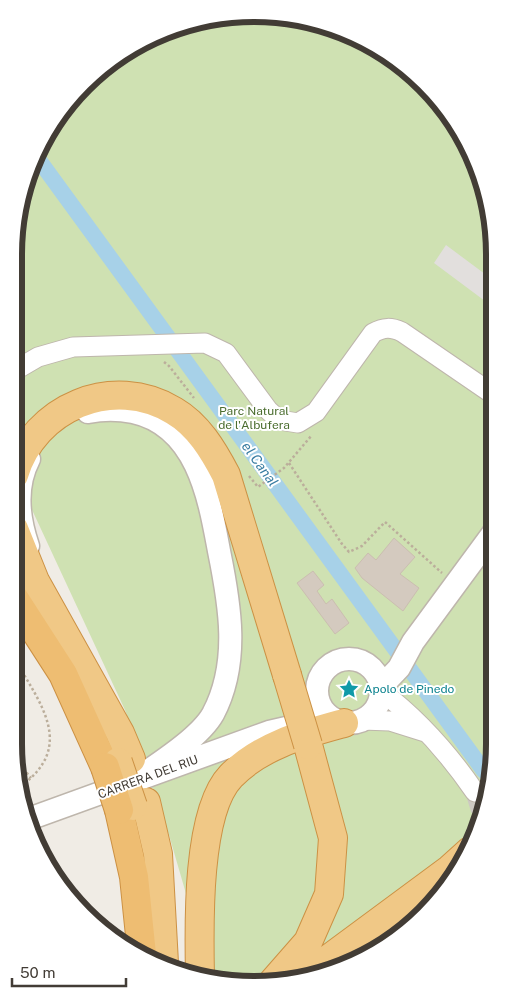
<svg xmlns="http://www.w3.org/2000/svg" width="509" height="998" font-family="'Public Sans',sans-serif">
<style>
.green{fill:#cfe1b2}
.parking{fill:#e2dfdd}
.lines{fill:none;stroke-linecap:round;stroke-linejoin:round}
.canal{stroke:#a7d1e8;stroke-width:16}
.building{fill:#d4cabf;stroke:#cbbeb0}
.minor-tunnel{stroke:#cdc9c2;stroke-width:19;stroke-dasharray:19 9;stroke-linecap:butt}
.minor-casing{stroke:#beb6ac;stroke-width:21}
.tertiary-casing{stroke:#beb6ac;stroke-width:25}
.trunk-casing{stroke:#cc9144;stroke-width:30}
.motorway-casing{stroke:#cc9144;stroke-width:30}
.path{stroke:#bbae9b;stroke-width:2.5;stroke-dasharray:2.5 2.5;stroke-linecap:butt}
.minor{stroke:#fff;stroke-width:19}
.tertiary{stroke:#fff;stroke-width:22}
.trunk{stroke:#f0c886;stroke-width:28}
.motorway{stroke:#eebd72;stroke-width:28}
.trunk-bridge-casing{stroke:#cc9144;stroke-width:30;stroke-linecap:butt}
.motorway-bridge-casing{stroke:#cc9144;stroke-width:30;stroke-linecap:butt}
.trunk-bridge{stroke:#f0c886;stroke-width:28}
.motorway-bridge{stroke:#eebd72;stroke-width:28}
.labels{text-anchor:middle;stroke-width:4;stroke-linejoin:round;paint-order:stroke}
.park-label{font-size:12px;fill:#4b6d2f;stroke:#fff}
.culture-label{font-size:12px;fill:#0d838f;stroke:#fff;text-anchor:start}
.street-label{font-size:12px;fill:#423c35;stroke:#fff}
.water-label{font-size:14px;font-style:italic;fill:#3a7da2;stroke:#fff}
.rim{fill:none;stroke:#423c35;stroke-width:6}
</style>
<rect width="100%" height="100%" fill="#f0ece5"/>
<path class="green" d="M270,14L361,38L446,108L477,162L493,223L495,759L471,850L425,914L361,959L286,982L211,980L169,835L125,710L14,471V239L38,148L96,74L177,27Z"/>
<path class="parking" d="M446,245L493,280V307L434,263Z"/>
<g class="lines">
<path class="canal" d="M36,156L484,771"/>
</g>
<path class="building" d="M394,538L415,557L400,574L419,588L403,611L362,578L355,568L368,553L376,560Z
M313,571L324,585L317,591L326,604L332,599L349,623L335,634L297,583Z"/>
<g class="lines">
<path class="minor-tunnel" d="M475,792L481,812"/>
<defs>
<path id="minor" d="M14,371L38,357L73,347L205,343L226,353L268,410L279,420L298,423L316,412L373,333C384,327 391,327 402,332L494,395
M381,691C418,719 449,754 475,792
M362,720L390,721L425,732"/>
<path id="tertiary" d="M88,412C103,409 118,409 133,412C197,426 209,497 219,551C230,605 240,663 213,714C199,739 153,767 129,784
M28,546C18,517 15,486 29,459
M317 691a32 32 0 1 1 64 0a32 32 0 1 1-64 0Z
M381,687L399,668L413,642L494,532
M26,820L269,732L308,723"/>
<path id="trunk" d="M14,475C34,407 113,374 174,411C198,425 213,450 226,475L287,675
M14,529L35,581L120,733L131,759
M146,802L158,854L164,963
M200,977C199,928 196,812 231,776C261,745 304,734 344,723
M304,977L450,869L470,851
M273,982L308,942L329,894L333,838L308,745"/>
<path id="motorway" d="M14,598L63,674L105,767
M119,810L134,877L142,955"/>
</defs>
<use href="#minor" class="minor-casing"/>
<use href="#tertiary" class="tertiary-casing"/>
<use href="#trunk" class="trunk-casing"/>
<use href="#motorway" class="motorway-casing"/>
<path class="path" d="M164,362L169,366L194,398
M289,463L342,544L349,552L362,546L385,522L442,573
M249,476L258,487L284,468L312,435
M14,658C40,703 76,746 21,786
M17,761L31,778"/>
<use href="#minor" class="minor"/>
<use href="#tertiary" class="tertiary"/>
<use href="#trunk" class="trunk"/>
<use href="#motorway" class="motorway"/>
<defs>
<path id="trunk-bridge" d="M287,675L308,745
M118,762L133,806"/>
<path id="motorway-bridge" d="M105,767L119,810"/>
</defs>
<use href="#trunk-bridge" class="trunk-bridge-casing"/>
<use href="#motorway-bridge" class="motorway-bridge-casing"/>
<use href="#trunk-bridge" class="trunk-bridge"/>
<use href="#motorway-bridge" class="motorway-bridge"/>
</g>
<defs>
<symbol id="sight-bare" viewBox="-9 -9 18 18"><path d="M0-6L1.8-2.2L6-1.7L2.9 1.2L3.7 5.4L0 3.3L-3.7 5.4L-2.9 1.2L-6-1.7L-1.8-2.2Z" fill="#0f9aa8" stroke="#fff" stroke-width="2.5" paint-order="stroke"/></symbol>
</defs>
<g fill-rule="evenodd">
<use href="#sight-bare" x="335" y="675" width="28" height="28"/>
</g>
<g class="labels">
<g class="park-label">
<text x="254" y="415">Parc Natural<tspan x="254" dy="14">de l'Albufera</tspan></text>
</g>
<g class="culture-label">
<text x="364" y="693">Apolo de Pinedo</text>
</g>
<g class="street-label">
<text transform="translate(148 777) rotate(-20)" y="4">CARRERA DEL RIU</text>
</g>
<g class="water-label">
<text transform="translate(260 464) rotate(54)" y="5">el Canal</text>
</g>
</g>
<path d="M0 0H509V998H0ZM254 22H254A232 232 0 0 1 486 254V744A232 232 0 0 1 254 976H254A232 232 0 0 1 22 744V254A232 232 0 0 1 254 22Z" fill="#fff" fill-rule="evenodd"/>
<path class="rim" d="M254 22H254A232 232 0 0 1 486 254V744A232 232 0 0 1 254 976H254A232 232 0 0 1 22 744V254A232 232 0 0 1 254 22Z"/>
<path d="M12 978v8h114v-8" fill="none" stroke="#423c35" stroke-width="2.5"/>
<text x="20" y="978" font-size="15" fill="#423c35" stroke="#ffffff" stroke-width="4" paint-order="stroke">50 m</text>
</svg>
